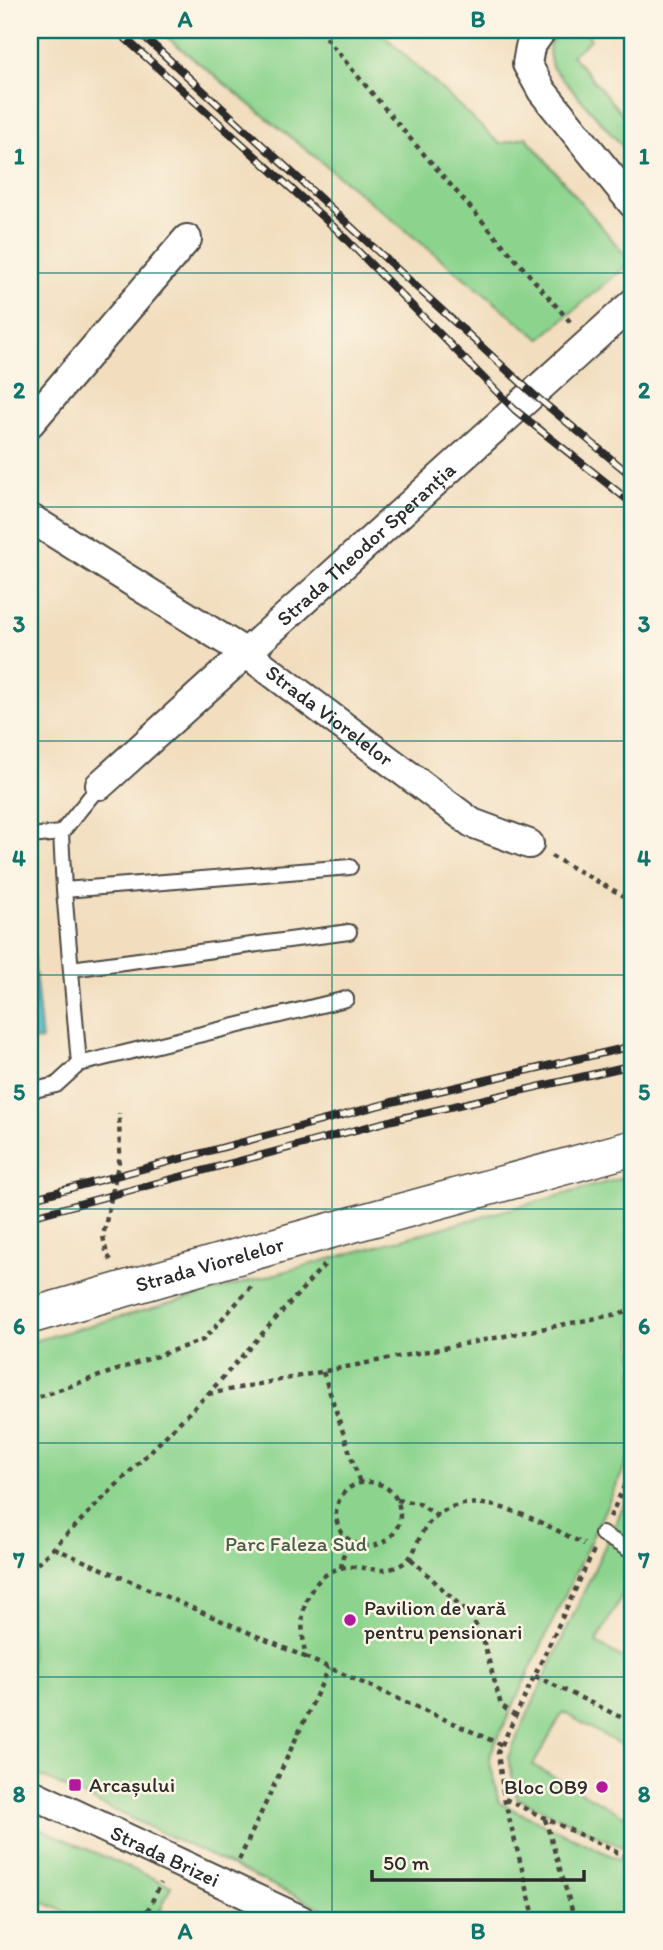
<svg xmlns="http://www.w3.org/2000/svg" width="663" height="1950" font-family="Itim,sans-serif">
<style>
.green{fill:#8cd48e;stroke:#5c805c;stroke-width:2}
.water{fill:#43b3bd;stroke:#376f74;stroke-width:2}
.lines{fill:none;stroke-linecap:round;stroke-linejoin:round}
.service-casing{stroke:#494641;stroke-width:18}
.minor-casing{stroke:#494641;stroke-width:32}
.tertiary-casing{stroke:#494641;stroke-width:38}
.path{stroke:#494641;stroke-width:4.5;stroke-dasharray:5 5;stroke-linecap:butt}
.service{stroke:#fff;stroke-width:14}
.minor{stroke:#fff;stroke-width:28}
.tertiary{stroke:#fff;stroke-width:35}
.rail-casing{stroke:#2b2b2b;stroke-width:8}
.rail{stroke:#fcf5e5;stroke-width:5;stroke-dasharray:16;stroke-linecap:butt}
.grid{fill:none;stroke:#0f766e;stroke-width:2;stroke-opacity:0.55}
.poi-dot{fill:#b5179e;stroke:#fcf5e5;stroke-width:2.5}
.labels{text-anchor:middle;stroke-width:5;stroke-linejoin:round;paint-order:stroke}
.street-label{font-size:21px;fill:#2b2b2b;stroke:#fcf5e5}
.park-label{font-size:21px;fill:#485e49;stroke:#fcf5e5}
.poi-label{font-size:21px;fill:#2b2b2b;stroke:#fcf5e5;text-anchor:start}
.neatline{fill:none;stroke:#0f766e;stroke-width:2.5}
.grid-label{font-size:23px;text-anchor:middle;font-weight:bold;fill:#0f766e}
</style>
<rect width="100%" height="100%" fill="#fcf5e5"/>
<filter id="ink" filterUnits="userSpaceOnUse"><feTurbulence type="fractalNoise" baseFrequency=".0143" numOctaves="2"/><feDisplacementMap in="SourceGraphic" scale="14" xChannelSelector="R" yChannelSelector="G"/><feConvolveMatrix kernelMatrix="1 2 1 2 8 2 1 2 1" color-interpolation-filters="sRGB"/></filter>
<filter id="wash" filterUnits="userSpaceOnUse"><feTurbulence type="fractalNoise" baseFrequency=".00686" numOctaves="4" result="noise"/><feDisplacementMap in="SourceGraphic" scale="28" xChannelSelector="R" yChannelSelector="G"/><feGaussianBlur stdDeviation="1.57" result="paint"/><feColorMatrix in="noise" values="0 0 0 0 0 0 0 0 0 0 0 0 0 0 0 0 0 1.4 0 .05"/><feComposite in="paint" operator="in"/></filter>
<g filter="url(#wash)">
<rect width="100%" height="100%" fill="#f2debf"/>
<path class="green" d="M158,30H378L500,144L526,137L631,262L540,339Z
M558,30H594L588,35L591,39L572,55L633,127V158L552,67C548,52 547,42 558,30Z
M633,1175V1450L489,1757L499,1803L633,1866V1920H347L30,1771V1342Z
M633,1485V1598L623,1593L596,1643L633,1663V1752L563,1712L533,1765L628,1818L633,1809V1852L517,1798L508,1757Z
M30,1824L171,1886L160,1911L180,1920H83L30,1896Z"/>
<path class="water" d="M33,952L42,1040L30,1041V953Z"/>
</g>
<g filter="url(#ink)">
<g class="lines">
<defs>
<path id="service" d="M100,785L61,833L64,890L350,867
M30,836L61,833
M64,890L79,1064
M71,969L349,932
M30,1091L56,1085L79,1064L346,999
M602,1534L633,1552"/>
<g id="minor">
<path d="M542,30L530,47L527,64L542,91L633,204"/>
<path d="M30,423L187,239"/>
<path id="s1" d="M30,518L246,653L472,823L529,844"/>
<path id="s2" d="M100,785L633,303"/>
<path id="s3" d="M30,1793L301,1920"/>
</g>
<g id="tertiary">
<path id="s4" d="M30,1316L292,1241L633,1148"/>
</g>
</defs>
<use href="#service" class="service-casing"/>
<use href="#minor" class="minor-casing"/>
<use href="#tertiary" class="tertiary-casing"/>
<path class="path" d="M319,30L408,136L572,324
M551,856L633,901
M111,1260L107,1255L103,1236L120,1156L119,1113
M323,1372L360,1483
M208,1394L633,1311
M30,1400L203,1340L252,1286
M336 1514a32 32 0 1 1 64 0a32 32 0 1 1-64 0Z
M397,1500L418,1503L438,1516
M610,1517L633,1467
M54,1548L305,1657C304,1643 301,1627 303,1614C307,1586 328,1564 357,1567C372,1569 384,1573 398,1566C416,1559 415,1542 425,1528C464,1474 540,1523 584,1544
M411,1559L470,1615L482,1636L501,1705L515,1716
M341,1568L343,1556L350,1541
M30,1571L208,1394L325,1264
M305,1657L502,1745
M535,1676L633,1723
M505,1799L633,1860
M545,1819L575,1920
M239,1860L329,1668
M143,1920L161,1883
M535,1920L504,1798L498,1753L594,1550"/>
<use href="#service" class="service"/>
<use href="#minor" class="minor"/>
<use href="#tertiary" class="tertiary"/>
<defs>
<path id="rail" d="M116,30L336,229L515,410L633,504
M137,30L533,394L633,477
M30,1199L392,1102L633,1046
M30,1217L393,1120L633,1065"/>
</defs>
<use href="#rail" class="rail-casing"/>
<use href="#rail" class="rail"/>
</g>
</g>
<path class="grid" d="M332,30V1920M30,273H633M30,507H633M30,741H633M30,975H633M30,1209H633M30,1443H633M30,1677H633"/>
<g class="poi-dot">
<circle cx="350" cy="1620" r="7"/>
<rect x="68" y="1778" width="14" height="14" rx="3.5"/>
<circle cx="602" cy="1787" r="7"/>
</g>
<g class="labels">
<g class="street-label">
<text dy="7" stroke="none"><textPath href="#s2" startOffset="359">Strada Theodor Speranția</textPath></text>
<text dy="7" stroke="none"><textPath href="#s1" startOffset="359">Strada Viorelelor</textPath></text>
<text dy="7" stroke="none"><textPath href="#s4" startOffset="187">Strada Viorelelor</textPath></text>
<text dy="7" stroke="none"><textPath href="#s3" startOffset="149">Strada Brizei</textPath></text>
</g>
<g class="park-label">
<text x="296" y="1551">Parc Faleza Sud</text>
</g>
<g class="poi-label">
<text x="364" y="1615">Pavilion de vară<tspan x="364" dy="24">pentru pensionari</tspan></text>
<text x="89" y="1792">Arcașului</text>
<text x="588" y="1794" text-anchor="end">Bloc OB9</text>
</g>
</g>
<rect width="663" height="1950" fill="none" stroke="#fcf5e5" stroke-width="77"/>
<path d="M372 1870v10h212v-10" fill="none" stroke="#2b2b2b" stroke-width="3.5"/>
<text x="383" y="1870" font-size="21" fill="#2b2b2b" stroke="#fcf5e5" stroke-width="5" paint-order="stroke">50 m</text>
<rect x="38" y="38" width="586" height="1874" class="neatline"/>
<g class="grid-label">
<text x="185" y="27">A</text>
<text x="478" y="27">B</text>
<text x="19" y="164">1</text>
<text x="644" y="164">1</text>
<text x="19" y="398">2</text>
<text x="644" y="398">2</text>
<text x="19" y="632">3</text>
<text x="644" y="632">3</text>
<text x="19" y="866">4</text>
<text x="644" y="866">4</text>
<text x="19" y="1100">5</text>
<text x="644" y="1100">5</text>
<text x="19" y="1334">6</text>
<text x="644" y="1334">6</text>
<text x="19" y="1568">7</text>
<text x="644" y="1568">7</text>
<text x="19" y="1802">8</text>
<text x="644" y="1802">8</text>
<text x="185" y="1939">A</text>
<text x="478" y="1939">B</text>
</g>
</svg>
